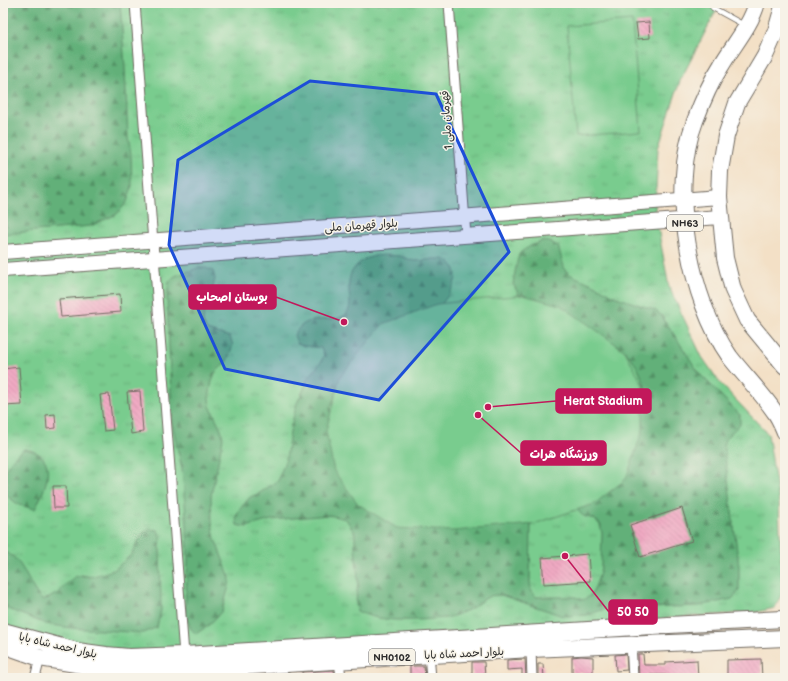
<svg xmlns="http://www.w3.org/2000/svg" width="788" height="681" font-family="'Balsamiq Sans','Playpen Sans Arabic',sans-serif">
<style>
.grass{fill:url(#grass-tufts);stroke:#527c5c}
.forest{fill:url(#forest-firs);stroke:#466e52}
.pitch{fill:#79cc8e;stroke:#527c5c}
.building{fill:url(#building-back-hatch)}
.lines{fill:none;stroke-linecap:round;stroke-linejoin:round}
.lane-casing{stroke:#716a61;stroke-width:6}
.street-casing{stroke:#716a61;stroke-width:11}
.primary-casing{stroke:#716a61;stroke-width:16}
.highway-casing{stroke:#716a61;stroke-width:18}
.lane{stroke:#fff;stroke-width:4.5}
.street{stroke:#fff;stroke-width:9}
.primary{stroke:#fff;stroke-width:14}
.highway{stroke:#fff;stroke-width:16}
.marked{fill:#1d4ed8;fill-opacity:0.2;stroke:#1d4ed8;stroke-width:3;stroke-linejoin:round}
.labels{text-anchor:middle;stroke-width:3;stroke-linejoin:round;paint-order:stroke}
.shield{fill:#f7f3e8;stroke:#686764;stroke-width:1}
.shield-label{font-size:10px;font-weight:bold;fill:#2b2b2b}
.street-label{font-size:11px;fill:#2b2b2b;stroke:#f7f3e8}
.leader{fill:none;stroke:#c2185b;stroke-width:1.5}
.callout-dot{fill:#c2185b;stroke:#f7f3e8;stroke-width:1.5}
.callout{fill:#c2185b;stroke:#c2185b;stroke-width:1.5}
.callout-label{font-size:12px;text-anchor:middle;font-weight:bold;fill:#fff}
</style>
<defs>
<pattern id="grass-tufts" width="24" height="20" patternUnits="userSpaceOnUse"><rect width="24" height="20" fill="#79cc8e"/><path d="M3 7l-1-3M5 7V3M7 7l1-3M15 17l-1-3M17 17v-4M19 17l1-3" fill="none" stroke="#69af7b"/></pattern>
<pattern id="forest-firs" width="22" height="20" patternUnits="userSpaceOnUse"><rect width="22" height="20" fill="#62b079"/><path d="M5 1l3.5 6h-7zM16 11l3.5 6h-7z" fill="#518f63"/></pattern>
<pattern id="building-back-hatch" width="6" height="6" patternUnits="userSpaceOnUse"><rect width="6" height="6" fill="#f0aac3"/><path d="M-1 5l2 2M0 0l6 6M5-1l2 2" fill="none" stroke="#ce92a8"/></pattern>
</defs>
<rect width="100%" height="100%" fill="#f7f3e8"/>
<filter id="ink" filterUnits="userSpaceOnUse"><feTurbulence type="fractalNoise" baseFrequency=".025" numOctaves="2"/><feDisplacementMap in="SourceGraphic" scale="8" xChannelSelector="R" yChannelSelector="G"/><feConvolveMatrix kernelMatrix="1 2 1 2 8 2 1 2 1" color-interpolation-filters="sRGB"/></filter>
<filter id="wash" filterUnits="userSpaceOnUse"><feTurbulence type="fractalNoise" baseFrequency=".012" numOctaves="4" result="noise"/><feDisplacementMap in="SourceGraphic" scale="16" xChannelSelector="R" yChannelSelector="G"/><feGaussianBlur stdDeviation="0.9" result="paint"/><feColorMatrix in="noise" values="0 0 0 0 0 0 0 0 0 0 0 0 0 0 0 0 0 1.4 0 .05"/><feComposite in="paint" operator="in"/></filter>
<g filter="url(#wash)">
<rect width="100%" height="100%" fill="#f3e0c6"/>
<path class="grass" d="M3,3H720L680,81L658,148L655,212L669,287L702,357L720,383L768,434L779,503L782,593L775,608L757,612L164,652L76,648L3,627Z"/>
<path class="forest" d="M3,3H120L125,68L128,138L131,154L132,186L127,202L117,214L91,226L3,234Z
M542,241L550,242L558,246L565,270L571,275L595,285L616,297L655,310L662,316L699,373L740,415V424L725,439L724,448L739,566V591L732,599L698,606L649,608H608L587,615L563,616L501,595C486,594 482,602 470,609C462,613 454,616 446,618C418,620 383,624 357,611L356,603L358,580L355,548V533L346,519L329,515L271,520L246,527L237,525L236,517L240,509L250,497L258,494L278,481L286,458L291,426L297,403L304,389L306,381L321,362L324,355L321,348L304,346L297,343L294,335C306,311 332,325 345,315C359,304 336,279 362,261C373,254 390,254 403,257C407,258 410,260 414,261C423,261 432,258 442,259C445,259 449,261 452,264C463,278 448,296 439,307L342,383L330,407L332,424L531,524L530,582L531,590L536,597H575L583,600L590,596L594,590L600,573L601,565L602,533L600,525L595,519C584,517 580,516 576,506L589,498L613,490L618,484C626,462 634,441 640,419C642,412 644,405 645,398C646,379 636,361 622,349L520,299L517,291L513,284C514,278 517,258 520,253C525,248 536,244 542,241Z
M198,268H206L213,271L215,279L211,296L204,314L203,322L207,330L230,337L233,345L227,361L215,373L212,381L209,398L210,406L221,429L223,438L211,496L212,522L215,539L230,578L229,586L222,611L210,624L196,634L191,629L185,614L188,559L187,526L182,469L172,423L167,297L169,281L175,276Z
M24,449C61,454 46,488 35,509L19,505L3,493C3,488 2,482 3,477C6,466 15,455 24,449Z
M150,529L158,530L161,539L160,547L161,610L157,627L144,633L71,628L46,624L3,607V552C23,555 28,587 42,600L49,598L56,594L74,577L82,575L90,577L114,570L132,554L135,546L143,533Z"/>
<path class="pitch" d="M632,21L641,131L576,136L567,26Z
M523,295L560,305L592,327L625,351L643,385V429L626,479L594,504L534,524L453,531L397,528L358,504L334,471L326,431L340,377L383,324L437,304Z"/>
<g id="blocks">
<path class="building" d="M649,22L650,38L638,39L636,23Z
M120,294L121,312L61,317L59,299Z
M19,367L22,405L3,406V369Z
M140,391L143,432L131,434L127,392Z
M109,394L113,430L104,431L100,395Z
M55,414L56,428L47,429L46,415Z
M53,486H66L67,508H54Z
M682,508L692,541L640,557L630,525Z
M588,554L590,581L544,584L542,558Z
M626,654L627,670L616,671L615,655Z
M638,654H643L644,665H666V662L697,660L698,678H666V675H646V678H639Z
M581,656L593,657V678H583V673H572V657Z
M525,659L526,678H522V669L507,670V660Z
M761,659L762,678H727V660Z
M472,662H484L485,677H472Z
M538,664H543L544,678H538Z
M410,666H424L425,678H410Z
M334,670L335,678H302V672Z"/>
</g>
</g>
<g filter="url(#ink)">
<use href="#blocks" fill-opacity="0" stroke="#716a61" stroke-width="1"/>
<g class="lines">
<defs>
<path id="lane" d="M709,3L713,8L744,25"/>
<path id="street" d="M135,3L184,655
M449,3L466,236
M631,644L633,678
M531,649L532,678
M429,654L431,678
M339,660L341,678
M35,678L40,658"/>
<path id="primary" d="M3,252L719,197
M3,270L720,217"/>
<path id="highway" d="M757,3C750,27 733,45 721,66C710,83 702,102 695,121C669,188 689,299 730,357C744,375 761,392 774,411C779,417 782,425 785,432
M784,3L776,31L765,56L737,103L726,136L720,171L719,197L725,258L733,290L747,320L785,366
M3,631L77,651L106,655L129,657L184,655L669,625L783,619
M3,645L40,658L106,669L130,671L185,670L531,649L785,638"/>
</defs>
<use href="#lane" class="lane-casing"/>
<use href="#street" class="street-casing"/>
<use href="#primary" class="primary-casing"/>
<use href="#highway" class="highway-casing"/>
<use href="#lane" class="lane"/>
<use href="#street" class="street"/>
<use href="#primary" class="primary"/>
<use href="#highway" class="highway"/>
</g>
</g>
<path class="marked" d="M310,81L436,94L509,252L379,400L225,369L169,245L178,160Z"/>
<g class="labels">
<g class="shield">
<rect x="667" y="215" width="36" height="16" rx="3"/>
<rect x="369" y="649" width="46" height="16" rx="3"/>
</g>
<g class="shield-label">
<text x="685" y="227">NH63</text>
<text x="392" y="661">NH0102</text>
</g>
<g class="street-label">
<text transform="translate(446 120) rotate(-94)" y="4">قهرمان ملی 1</text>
<text transform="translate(361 225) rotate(-4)" y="4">بلوار قهرمان ملی</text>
<text transform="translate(58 645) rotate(13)" y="4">بلوار احمد شاه بابا</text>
<text transform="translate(464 653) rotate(-3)" y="4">بلوار احمد شاه بابا</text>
</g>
</g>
<path class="leader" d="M344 322L276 297M488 407L556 401M478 415L521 453M565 556L609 612"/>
<g class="callout-dot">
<circle cx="344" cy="322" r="4"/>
<circle cx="488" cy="407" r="4"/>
<circle cx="478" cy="415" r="4"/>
<circle cx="565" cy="556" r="4"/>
</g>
<g class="callout">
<rect x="189" y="285" width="87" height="24" rx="4"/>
<rect x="556" y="389" width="95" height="24" rx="4"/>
<rect x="521" y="441" width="85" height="24" rx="4"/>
<rect x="609" y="600" width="48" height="24" rx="4"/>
</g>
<g class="callout-label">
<text x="232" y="301">بوستان اصحاب</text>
<text x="603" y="405">Herat Stadium</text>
<text x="564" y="458">ورزشگاه هرات</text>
<text x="633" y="616">50 50</text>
</g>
<rect width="788" height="681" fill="none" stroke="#f7f3e8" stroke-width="16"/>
</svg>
